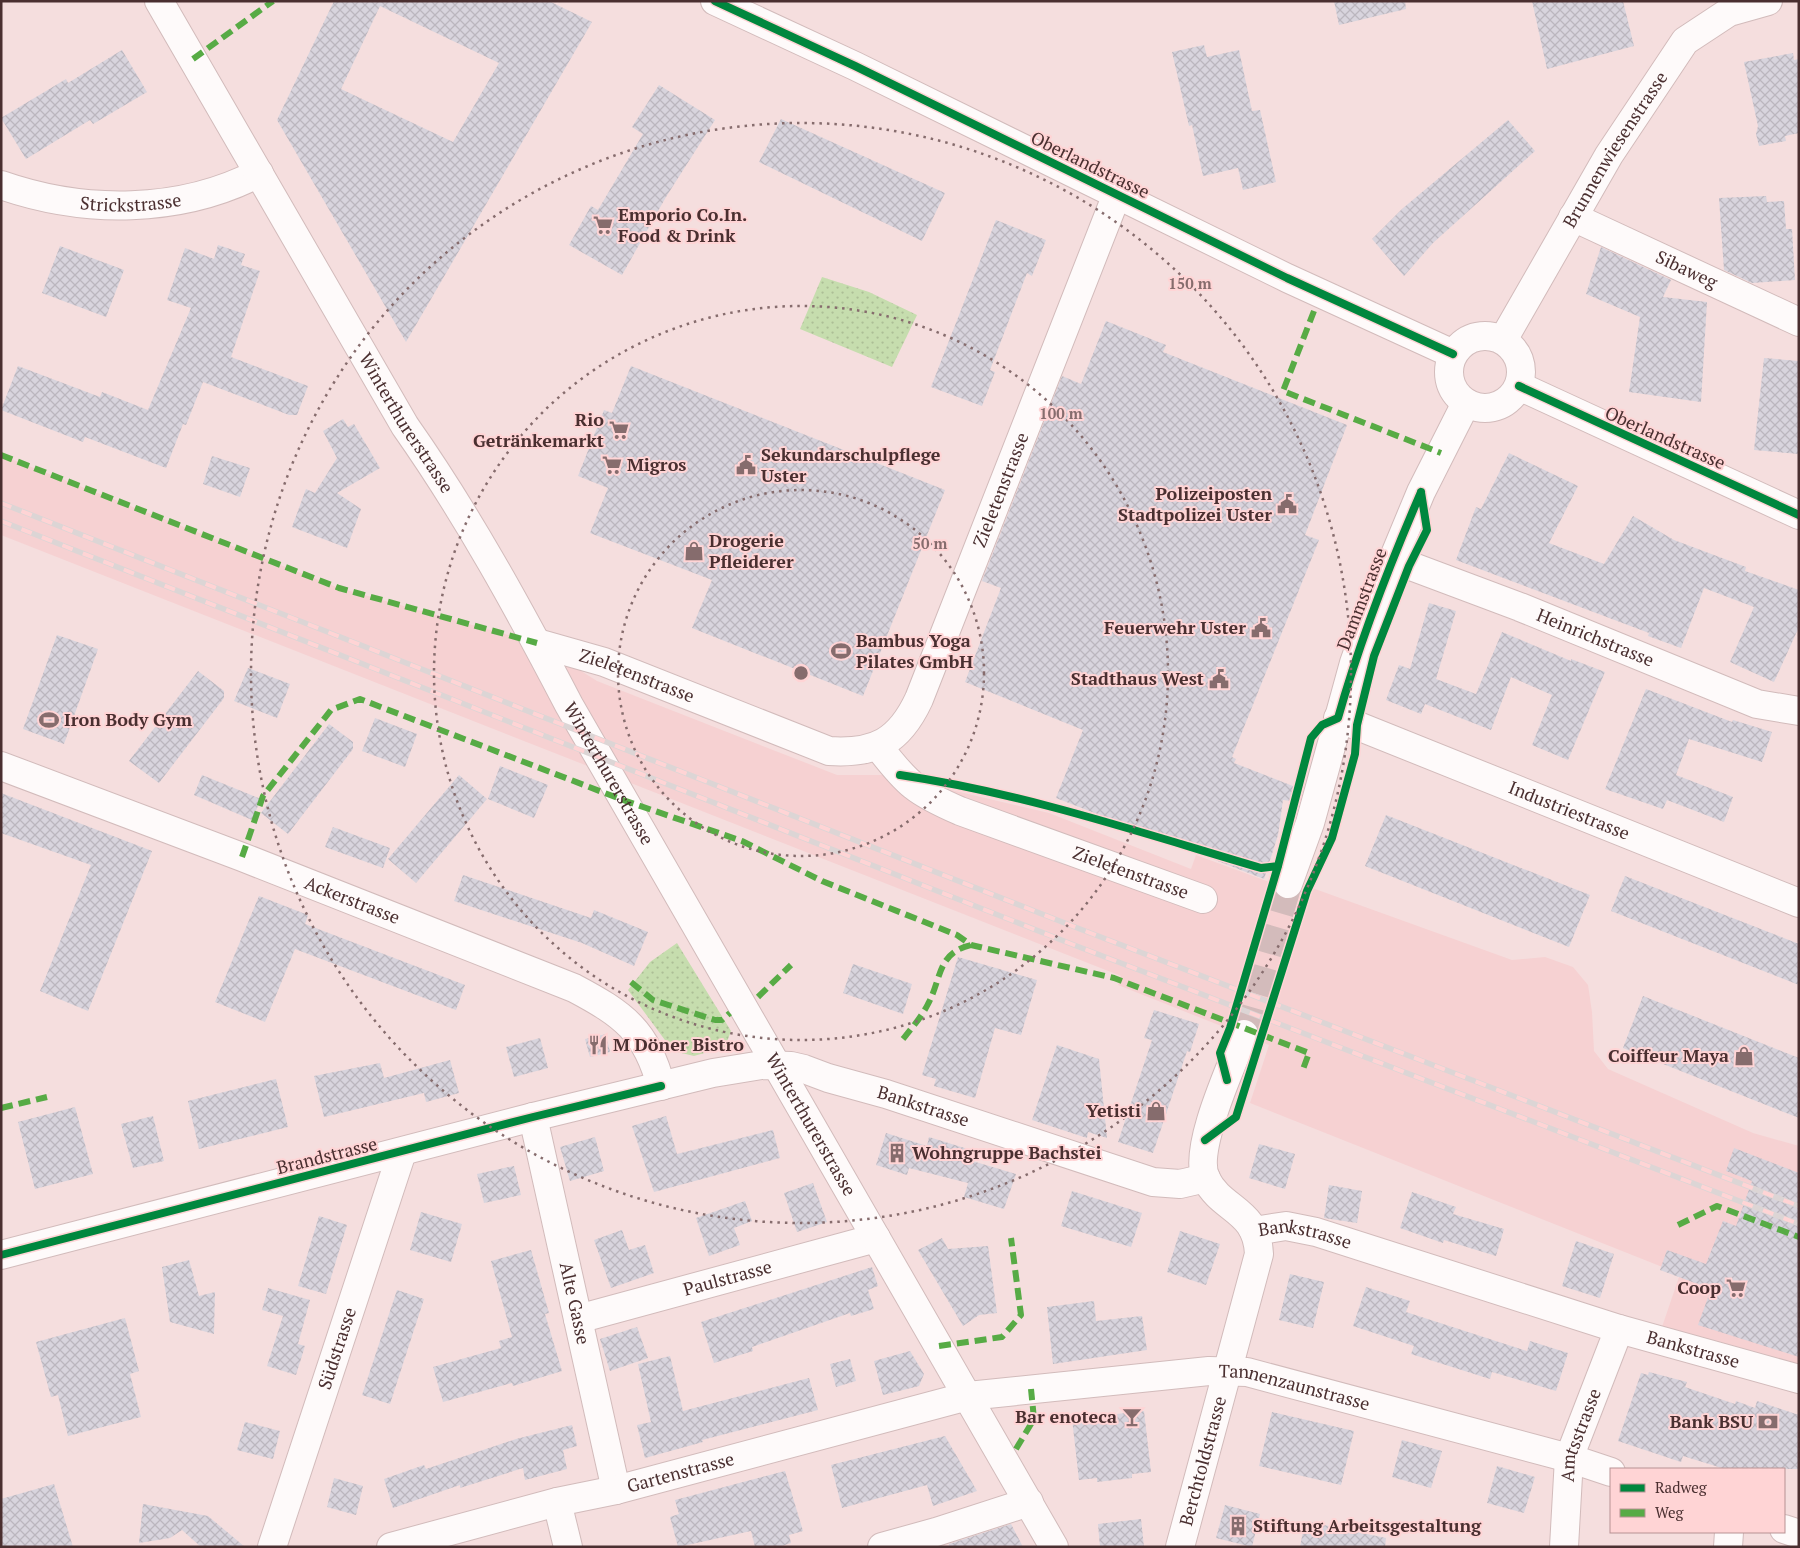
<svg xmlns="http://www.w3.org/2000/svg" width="1800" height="1548" font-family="'PT Serif',serif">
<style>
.built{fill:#f6d1d2}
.park{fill:url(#park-dots)}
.building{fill:url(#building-cross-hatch);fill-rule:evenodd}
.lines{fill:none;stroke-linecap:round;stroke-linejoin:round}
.minor-tunnel{stroke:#d3bbbb;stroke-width:28;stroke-dasharray:28 14;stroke-linecap:butt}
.minor-casing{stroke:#d2bbbb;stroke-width:30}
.major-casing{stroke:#d2bbbb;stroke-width:30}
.minor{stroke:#fefafa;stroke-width:28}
.major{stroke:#fefafa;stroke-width:28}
.rail-casing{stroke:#dcd5d5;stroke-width:5.5}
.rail{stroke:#ffd4d5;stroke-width:4;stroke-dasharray:11;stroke-linecap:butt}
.quiet{stroke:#57ab45;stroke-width:6;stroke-dasharray:12 6;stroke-linecap:butt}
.cycleway-casing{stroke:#ffd4d5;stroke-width:11}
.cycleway{stroke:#00873e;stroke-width:8}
.ring{fill:none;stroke:#866c6d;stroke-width:2.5;stroke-dasharray:2.5 5}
.labels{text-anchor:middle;stroke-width:4;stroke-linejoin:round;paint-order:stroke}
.street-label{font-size:18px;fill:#4a2f30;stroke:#ffd4d5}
.poi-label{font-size:18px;font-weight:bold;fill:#4a2f30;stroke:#ffd4d5;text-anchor:start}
.centre{fill:#866c6d;stroke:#ffd4d5;stroke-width:2.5}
.ring-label{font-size:15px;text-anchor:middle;font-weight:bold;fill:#866c6d;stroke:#ffd4d5;stroke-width:4;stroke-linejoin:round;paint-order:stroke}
</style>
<defs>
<pattern id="park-dots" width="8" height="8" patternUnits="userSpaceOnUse" patternTransform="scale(1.25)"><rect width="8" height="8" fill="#c6ddae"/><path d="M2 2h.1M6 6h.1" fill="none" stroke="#acbe96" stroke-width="1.8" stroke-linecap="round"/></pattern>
<pattern id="building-cross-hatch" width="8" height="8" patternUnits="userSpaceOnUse" patternTransform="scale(1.25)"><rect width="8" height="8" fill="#d8d4dd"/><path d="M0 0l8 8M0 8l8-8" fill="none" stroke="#bbb6be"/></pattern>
</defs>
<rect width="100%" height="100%" fill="#f5dede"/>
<path class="built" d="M1,455L339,588L537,643L597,681L837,775H888L1049,813L1191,869L1196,855L1272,883L1279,876L1512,960L1545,957L1573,967L1588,985L1592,1012L1594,1051L1608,1069L1753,1133L1799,1146V1367L1662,1327L1680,1274L1250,1103L1269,1045L1118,985L1121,976L1,535Z"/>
<path class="park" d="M822,277L869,292L917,315L892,367L800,329Z
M677,943L731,1031L725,1047L694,1056L673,1051L628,990L650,962Z"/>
<path class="building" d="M334,1H549L592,22L406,342L277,120ZM380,6L499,63L453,142L341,89Z
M1334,1H1405L1406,9L1339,25Z
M1532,1H1623L1634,46L1547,69Z
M1204,45L1207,57L1239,50L1252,111L1260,110L1276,182L1243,190L1238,168L1203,176L1192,125L1189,126L1172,52Z
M122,50L147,92L93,124L90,120L26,159L1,118L66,79L68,83Z
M1793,53L1794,60L1799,59V133L1785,136L1786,141L1759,146L1756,134L1758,126L1744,62Z
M659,85L715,120L666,197L622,275L569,245L591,206L598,210L643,134L632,127Z
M781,119L945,193L922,241L759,162Z
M1508,120L1535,151L1433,243L1404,276L1372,239L1402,209Z
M1766,196L1767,202L1784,201L1786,229H1792L1795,280L1752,283L1724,270L1719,198Z
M996,220L1046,240L1032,276L1027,273L990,370L995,372L982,406L931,387Z
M218,245L245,254L241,265L260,271L231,357L308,386L297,415H289L203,382L186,425L183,424L166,468L85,437L83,442L1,410L18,366L100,397L102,392L148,410L191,308L167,300L185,248L214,259Z
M60,246L124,270L106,317L42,293Z
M1601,247L1671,280L1663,297L1707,302L1701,402L1629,392L1640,317L1586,294Z
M1106,321L1166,345L1163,352L1347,425L1305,535L1319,540L1232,757L1236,759L1234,763L1303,790L1300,802L1283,800L1278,835L1264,879L1056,798L1083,730L965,682L1001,588L982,581L1062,376L1081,384Z
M1764,358L1799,361V454L1754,450Z
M631,366L945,490L863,696L692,628L712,580L590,533L608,488L578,476L604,410L612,413Z
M343,419L348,427L354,424L380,468L337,493L361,509L347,548L292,527L306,489L315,493L337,458L323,431Z
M1509,453L1578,486L1549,543L1604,564L1633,516L1674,540L1746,567L1745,571L1799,590V627L1774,682L1730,662L1754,607L1704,588L1681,648L1648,636L1649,633L1456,560L1476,507L1481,509Z
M212,456L250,468L240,497L203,484Z
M1429,603L1456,611L1436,679L1476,694L1502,632L1571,661V659L1605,672L1568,760L1532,745L1552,695L1511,677L1491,730L1425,704L1421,714L1386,700L1399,665L1410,669Z
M57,635L98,649L64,744L23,729Z
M248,668L290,684L277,718L234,701Z
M198,671L224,691V698L159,783L129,761Z
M1646,689L1732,722L1733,720L1772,732L1762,762L1689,739L1676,775L1733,797L1724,822L1667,800L1663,809L1605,789Z
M375,718L417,734L405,767L362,751Z
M329,724L353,742V749L288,834L261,813Z
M500,766L548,785L534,818L488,799Z
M202,775L261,799L252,820L194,795Z
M459,775L487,799L416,883L388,859Z
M1,793L152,851L88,1011L40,991L91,865L1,833Z
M1386,815L1590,895L1569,947L1365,866Z
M333,827L390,848L383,868L325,847Z
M463,875L591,918L594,910L648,932L634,966L582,943L454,901Z
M1625,876L1799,944V985L1611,911Z
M259,896L308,915L305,924L465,985L456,1010L295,949L265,1022L215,1002Z
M958,957L1037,980L1021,1035L995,1028L975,1098L934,1086L936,1079L922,1075Z
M853,964L912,984L903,1014L843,993Z
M1643,996L1799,1058V1118L1623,1048Z
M1154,1010L1199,1024L1190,1052L1187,1051L1153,1153L1118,1142L1152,1040L1144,1038Z
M606,1034L610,1052L590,1057L585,1039Z
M540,1038L548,1068L514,1077L506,1047Z
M1057,1045L1099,1059L1107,1138L1088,1132L1087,1138L1032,1120Z
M450,1060L459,1093L426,1102L424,1093L324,1117L314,1076L380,1063L384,1078Z
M276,1079L288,1127L199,1149L188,1101Z
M75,1107L93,1174L35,1189L18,1122Z
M153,1116L164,1161L133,1168L121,1124Z
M666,1116L677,1154L773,1130L780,1158L654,1192L632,1126Z
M886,1133L927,1146L929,1137L971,1150L969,1160L1016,1174L1004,1209L964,1197L968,1183L909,1168L907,1175L876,1165Z
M595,1137L604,1171L570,1181L560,1147Z
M1259,1144L1295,1154L1285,1189L1249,1178Z
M1734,1148L1799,1173V1357L1698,1325L1711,1289L1660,1270L1667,1250L1706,1264L1723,1221L1736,1226L1752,1181L1726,1171Z
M514,1166L521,1195L484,1203L477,1174Z
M813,1183L827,1222L797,1232L784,1193Z
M1329,1185L1362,1191L1357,1223L1324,1218Z
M1072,1191L1142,1213L1131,1247L1061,1226Z
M1412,1192L1456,1207L1453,1214L1504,1229L1496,1256L1444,1240L1443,1243L1400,1228Z
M745,1201L752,1221L734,1228L740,1245L709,1256L696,1218Z
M421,1212L462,1224L451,1262L410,1250Z
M319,1216L347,1225L326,1294L298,1286Z
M622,1230L629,1250L645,1245L654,1273L611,1288L594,1240Z
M1180,1231L1220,1244L1206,1285L1167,1272Z
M942,1238L948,1249L988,1246L997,1313L979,1315L963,1326L918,1250Z
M1576,1241L1614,1254L1600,1298L1562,1286Z
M531,1250L549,1313L545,1314L562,1371L513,1386L512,1383L443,1402L433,1367L501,1348L499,1341L512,1337L491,1261Z
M189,1260L199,1296L215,1292L214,1334L170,1322L162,1267Z
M872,1267L878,1286L868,1290L874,1309L851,1316L850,1313L752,1347L753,1351L714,1363L701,1322Z
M1290,1274L1324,1282L1313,1328L1279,1320Z
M1366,1287L1410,1301L1406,1312L1527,1351L1530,1341L1568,1353L1556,1391L1492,1372L1490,1379L1411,1354L1414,1346L1353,1326Z
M268,1288L310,1300L298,1344L305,1346L296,1375L267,1366L283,1316L262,1310Z
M397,1290L424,1299L390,1404L362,1395Z
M1094,1301L1096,1321L1142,1316L1147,1350L1053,1364L1047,1307Z
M125,1318L139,1371L130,1374L141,1417L68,1436L58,1395L51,1397L36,1342Z
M637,1327L648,1358L610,1371L600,1339Z
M910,1351L924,1374L919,1386L883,1395L874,1361Z
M670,1356L683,1411L809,1378L818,1410L702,1440L703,1442L645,1458L637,1425L651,1422L638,1364Z
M850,1359L856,1381L836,1387L830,1364Z
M1649,1372L1687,1382L1685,1387L1735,1404L1736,1401L1755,1408L1757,1401L1799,1415V1469H1725L1683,1456L1681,1462L1618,1441L1641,1373L1648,1375Z
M1144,1411L1151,1472L1132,1474V1478L1097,1482V1478L1079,1480L1072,1419Z
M1272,1412L1354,1431L1341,1485L1259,1466Z
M245,1422L280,1431L273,1459L237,1450Z
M572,1425L577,1446L563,1450L567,1469L525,1480L523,1468L460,1488V1485L393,1508L384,1479L424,1465L426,1469L516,1439Z
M945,1436L977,1491L933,1506L927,1485L842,1508L831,1465Z
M1402,1440L1442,1451L1431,1488L1392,1477Z
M1497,1466L1535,1477L1524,1513L1487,1503Z
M785,1471L803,1531L789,1535L791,1543L779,1547H755L751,1531L678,1547L670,1517L679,1514L675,1500Z
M334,1478L363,1486L356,1515L327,1507Z
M54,1484L73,1547H1V1499Z
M143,1504L208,1516L245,1547H201L182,1530L170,1538L139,1543Z
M1225,1505L1260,1514L1252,1547L1216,1538Z
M1141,1519L1144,1547H1100L1098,1524Z
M1305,1521L1386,1538L1385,1547H1300Z
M1011,1524L1023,1547H949V1544Z"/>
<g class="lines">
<path class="minor-tunnel" d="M1244,1034L1288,884"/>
<defs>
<g id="minor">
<path d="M715,1L855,66L1287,278L1453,354"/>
<path id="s1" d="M1,185C84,214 180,214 259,173"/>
<path id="s2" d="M1573,217L1799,322"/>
<circle cx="1485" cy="372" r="36"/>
<path id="s3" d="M1503,340L1609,155L1685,41L1729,12L1768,1"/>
<path d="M1519,386L1799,515"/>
<path id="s4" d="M1392,559L1520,607L1757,704L1799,711"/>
<path id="s5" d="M537,643L604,662L829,751C875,754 899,742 919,699L1117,194"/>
<path id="s6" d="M1338,718L1799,903"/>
<path id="s7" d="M878,746C907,784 916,792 960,811L1203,899"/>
<path id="s8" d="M1,766L242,857L574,988C623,1014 647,1031 661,1086"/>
<path d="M1288,884L1310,823L1354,663L1377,598L1421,492L1466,403"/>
<path id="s9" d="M533,1117L616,1490"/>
<path id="s10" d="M1254,1231L1286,1226L1316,1232L1619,1329L1799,1379"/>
<path id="s11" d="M1,1255L533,1117L713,1073L762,1065L791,1066L804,1069L828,1078L886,1094L1153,1182L1180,1184L1206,1178"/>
<path id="s12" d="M578,1319L876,1238"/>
<path d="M557,1502L568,1547"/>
<path d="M1784,1529L1799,1534"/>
<path id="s13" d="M272,1547L402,1152"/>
<path id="s14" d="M391,1547L557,1502L616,1490L968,1396L1209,1371L1247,1372L1569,1458L1611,1472"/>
<path d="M882,1547L936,1532L1029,1502"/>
<path id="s15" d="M1180,1547L1259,1254C1257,1209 1222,1211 1206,1179C1192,1150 1232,1065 1244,1034"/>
<path id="s16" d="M1564,1547L1569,1458L1619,1329"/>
<path d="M1728,1547L1729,1532"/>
</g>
<g id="major">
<path id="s17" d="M159,1L405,426C467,514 519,609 569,705L1054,1547"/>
</g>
</defs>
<use href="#minor" class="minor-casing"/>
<use href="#major" class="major-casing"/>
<use href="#minor" class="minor"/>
<use href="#major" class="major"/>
<defs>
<path id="rail" d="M1,503L1080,929L1799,1206
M1,521L1074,945L1799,1224"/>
</defs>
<use href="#rail" class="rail-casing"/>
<use href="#rail" class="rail"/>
<path class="quiet" d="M193,59L273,1
M1314,311L1283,391L1441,453
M1,455L339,588L537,643
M242,857L263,796L331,710L360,699L623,800L742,841L822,881L957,935L971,945L1114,978L1309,1053L1302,1072
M631,982L653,1000L715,1020H722L730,1013
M758,997L791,965
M903,1039C912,1028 922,1016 928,1004C942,978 937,953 971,945
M1,1108L47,1097
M1678,1225L1717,1206L1799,1237
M939,1346L1002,1337L1021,1315L1011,1238
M1016,1449L1034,1419L1031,1389"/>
<defs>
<path id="cycleway" d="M715,1L855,66L1287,278L1453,354
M1519,386L1799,515
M900,775C1023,793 1142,833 1261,868L1278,866
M1227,1080L1220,1053L1230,1028L1278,866L1311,738L1322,725L1338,718C1360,640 1389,566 1421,492
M1205,1140L1236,1117L1307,891L1332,838L1355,754L1357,725L1374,656L1409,566L1427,530L1421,492
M1,1255L533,1117L661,1086"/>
</defs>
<use href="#cycleway" class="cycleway-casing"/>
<use href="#cycleway" class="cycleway"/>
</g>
<g class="ring">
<circle cx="801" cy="673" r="183"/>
<circle cx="801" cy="673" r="367"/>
<circle cx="801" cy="673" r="550"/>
</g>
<defs>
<symbol id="supermarket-bare" viewBox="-9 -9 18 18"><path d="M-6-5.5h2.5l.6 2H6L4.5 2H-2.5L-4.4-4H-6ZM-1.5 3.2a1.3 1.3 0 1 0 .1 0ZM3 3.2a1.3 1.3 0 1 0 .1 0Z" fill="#866c6d" stroke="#ffd4d5" stroke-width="2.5" paint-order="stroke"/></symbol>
<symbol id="civic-bare" viewBox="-9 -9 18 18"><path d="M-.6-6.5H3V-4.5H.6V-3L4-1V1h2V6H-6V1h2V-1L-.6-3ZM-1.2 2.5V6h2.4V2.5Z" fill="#866c6d" stroke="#ffd4d5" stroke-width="2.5" paint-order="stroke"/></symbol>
<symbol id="shop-bare" viewBox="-9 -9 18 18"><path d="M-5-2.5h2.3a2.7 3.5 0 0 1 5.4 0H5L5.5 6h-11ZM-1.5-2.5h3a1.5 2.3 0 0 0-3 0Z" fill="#866c6d" stroke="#ffd4d5" stroke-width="2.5" paint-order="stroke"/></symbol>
<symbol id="stadium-bare" viewBox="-9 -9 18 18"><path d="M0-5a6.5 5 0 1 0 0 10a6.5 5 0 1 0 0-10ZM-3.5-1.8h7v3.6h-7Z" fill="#866c6d" stroke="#ffd4d5" stroke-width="2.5" paint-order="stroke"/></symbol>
<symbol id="restaurant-bare" viewBox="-9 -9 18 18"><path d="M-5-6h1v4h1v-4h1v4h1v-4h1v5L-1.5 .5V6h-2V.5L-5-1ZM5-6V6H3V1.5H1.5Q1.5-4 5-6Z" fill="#866c6d" stroke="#ffd4d5" stroke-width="2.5" paint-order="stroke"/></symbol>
<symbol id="building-bare" viewBox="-9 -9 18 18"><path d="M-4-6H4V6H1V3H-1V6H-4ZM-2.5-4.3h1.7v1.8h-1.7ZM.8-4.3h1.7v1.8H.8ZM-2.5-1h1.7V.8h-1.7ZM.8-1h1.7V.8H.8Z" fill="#866c6d" stroke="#ffd4d5" stroke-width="2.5" paint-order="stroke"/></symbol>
<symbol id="bar-bare" viewBox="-9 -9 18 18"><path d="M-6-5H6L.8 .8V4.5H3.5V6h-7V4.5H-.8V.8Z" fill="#866c6d" stroke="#ffd4d5" stroke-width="2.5" paint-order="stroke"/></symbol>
<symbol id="bank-bare" viewBox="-9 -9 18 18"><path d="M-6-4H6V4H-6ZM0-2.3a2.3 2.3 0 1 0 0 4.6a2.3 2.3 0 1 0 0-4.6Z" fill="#866c6d" stroke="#ffd4d5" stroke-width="2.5" paint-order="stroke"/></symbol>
</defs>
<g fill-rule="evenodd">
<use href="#supermarket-bare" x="589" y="211" width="28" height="28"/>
<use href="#supermarket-bare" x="605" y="416" width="28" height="28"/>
<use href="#supermarket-bare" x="598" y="451" width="28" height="28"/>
<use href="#civic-bare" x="732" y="451" width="28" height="28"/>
<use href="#civic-bare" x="1273" y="490" width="28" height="28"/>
<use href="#shop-bare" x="680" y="537" width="28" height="28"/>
<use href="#civic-bare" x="1247" y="614" width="28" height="28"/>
<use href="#stadium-bare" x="827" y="637" width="28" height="28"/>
<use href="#civic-bare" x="1205" y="665" width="28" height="28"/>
<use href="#stadium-bare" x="35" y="706" width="28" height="28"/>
<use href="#restaurant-bare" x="584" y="1031" width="28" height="28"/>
<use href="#shop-bare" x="1730" y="1042" width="28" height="28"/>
<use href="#shop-bare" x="1142" y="1097" width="28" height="28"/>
<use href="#building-bare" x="883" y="1139" width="28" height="28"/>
<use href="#supermarket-bare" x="1722" y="1274" width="28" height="28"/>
<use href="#bar-bare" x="1118" y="1403" width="28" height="28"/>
<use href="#bank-bare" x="1754" y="1408" width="28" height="28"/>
<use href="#building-bare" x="1224" y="1512" width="28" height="28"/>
</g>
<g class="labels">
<g class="street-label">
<text dy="6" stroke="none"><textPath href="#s3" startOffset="221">Brunnenwiesenstrasse</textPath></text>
<text transform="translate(1090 165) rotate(26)" y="6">Oberlandstrasse</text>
<text dy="6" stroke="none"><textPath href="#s1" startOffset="132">Strickstrasse</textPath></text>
<text dy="6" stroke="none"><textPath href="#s2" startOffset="125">Sibaweg</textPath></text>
<text dy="6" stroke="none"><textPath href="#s17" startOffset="489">Winterthurerstrasse</textPath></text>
<text transform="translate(1665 438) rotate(24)" y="6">Oberlandstrasse</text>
<text dy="6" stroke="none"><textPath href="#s5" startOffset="649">Zieletenstrasse</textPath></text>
<text transform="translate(1362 599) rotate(-69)" y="6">Dammstrasse</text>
<text dy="6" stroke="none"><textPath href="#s4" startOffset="218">Heinrichstrasse</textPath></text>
<text dy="6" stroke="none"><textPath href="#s5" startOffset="105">Zieletenstrasse</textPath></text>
<text dy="6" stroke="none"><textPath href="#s17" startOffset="894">Winterthurerstrasse</textPath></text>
<text dy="6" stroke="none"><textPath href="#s6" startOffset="249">Industriestrasse</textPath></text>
<text dy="6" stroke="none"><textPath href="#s7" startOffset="288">Zieletenstrasse</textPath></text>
<text dy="6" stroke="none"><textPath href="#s8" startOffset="376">Ackerstrasse</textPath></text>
<text dy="6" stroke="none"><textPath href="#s11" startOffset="952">Bankstrasse</textPath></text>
<text dy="6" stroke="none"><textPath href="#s17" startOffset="1299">Winterthurerstrasse</textPath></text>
<text transform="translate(327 1156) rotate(-14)" y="6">Brandstrasse</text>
<text dy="6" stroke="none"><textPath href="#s10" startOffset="52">Bankstrasse</textPath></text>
<text dy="6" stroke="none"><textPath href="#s12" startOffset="155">Paulstrasse</textPath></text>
<text dy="6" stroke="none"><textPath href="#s9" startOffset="191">Alte Gasse</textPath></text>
<text dy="6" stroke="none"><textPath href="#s13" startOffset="209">Südstrasse</textPath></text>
<text dy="6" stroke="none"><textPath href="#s10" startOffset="458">Bankstrasse</textPath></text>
<text dy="6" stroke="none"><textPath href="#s14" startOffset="926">Tannenzaunstrasse</textPath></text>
<text dy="6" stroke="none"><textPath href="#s16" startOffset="114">Amtsstrasse</textPath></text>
<text dy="6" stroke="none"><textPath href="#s15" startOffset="89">Berchtoldstrasse</textPath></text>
<text dy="6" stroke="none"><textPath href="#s14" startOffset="299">Gartenstrasse</textPath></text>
</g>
<g class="poi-label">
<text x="618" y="221">Emporio Co.In.<tspan x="618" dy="21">Food &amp; Drink</tspan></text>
<text x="604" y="426" text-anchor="end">Rio<tspan x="604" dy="21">Getränkemarkt</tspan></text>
<text x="761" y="461">Sekundarschulpflege<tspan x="761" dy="21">Uster</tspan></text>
<text x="627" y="471">Migros</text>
<text x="1272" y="500" text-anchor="end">Polizeiposten<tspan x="1272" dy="21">Stadtpolizei Uster</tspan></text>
<text x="709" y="547">Drogerie<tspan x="709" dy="21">Pfleiderer</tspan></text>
<text x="1246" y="634" text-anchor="end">Feuerwehr Uster</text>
<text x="856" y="647">Bambus Yoga<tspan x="856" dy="21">Pilates GmbH</tspan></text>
<text x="1204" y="685" text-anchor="end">Stadthaus West</text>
<text x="64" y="726">Iron Body Gym</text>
<text x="613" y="1051">M Döner Bistro</text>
<text x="1729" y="1062" text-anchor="end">Coiffeur Maya</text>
<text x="1141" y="1117" text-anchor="end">Yetisti</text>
<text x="912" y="1159">Wohngruppe Bachstei</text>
<text x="1721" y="1294" text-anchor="end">Coop</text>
<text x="1117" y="1423" text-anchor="end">Bar enoteca</text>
<text x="1753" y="1428" text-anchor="end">Bank BSU</text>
<text x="1253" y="1532">Stiftung Arbeitsgestaltung</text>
</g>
</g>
<circle cx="801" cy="673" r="8" class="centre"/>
<g class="ring-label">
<text x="1190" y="289">150 m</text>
<text x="1061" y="419">100 m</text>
<text x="930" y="549">50 m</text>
</g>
<rect width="1800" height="1548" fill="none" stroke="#4a2f30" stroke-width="5"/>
<rect x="1610" y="1468" width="175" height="65" fill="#ffd4d5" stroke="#b79293"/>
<rect x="1620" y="1484" width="25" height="8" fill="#00873e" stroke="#b79293"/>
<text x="1655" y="1493" font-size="15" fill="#4a2f30">Radweg</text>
<rect x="1620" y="1509" width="25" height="8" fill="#57ab45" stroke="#b79293"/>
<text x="1655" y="1518" font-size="15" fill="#4a2f30">Weg</text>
</svg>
